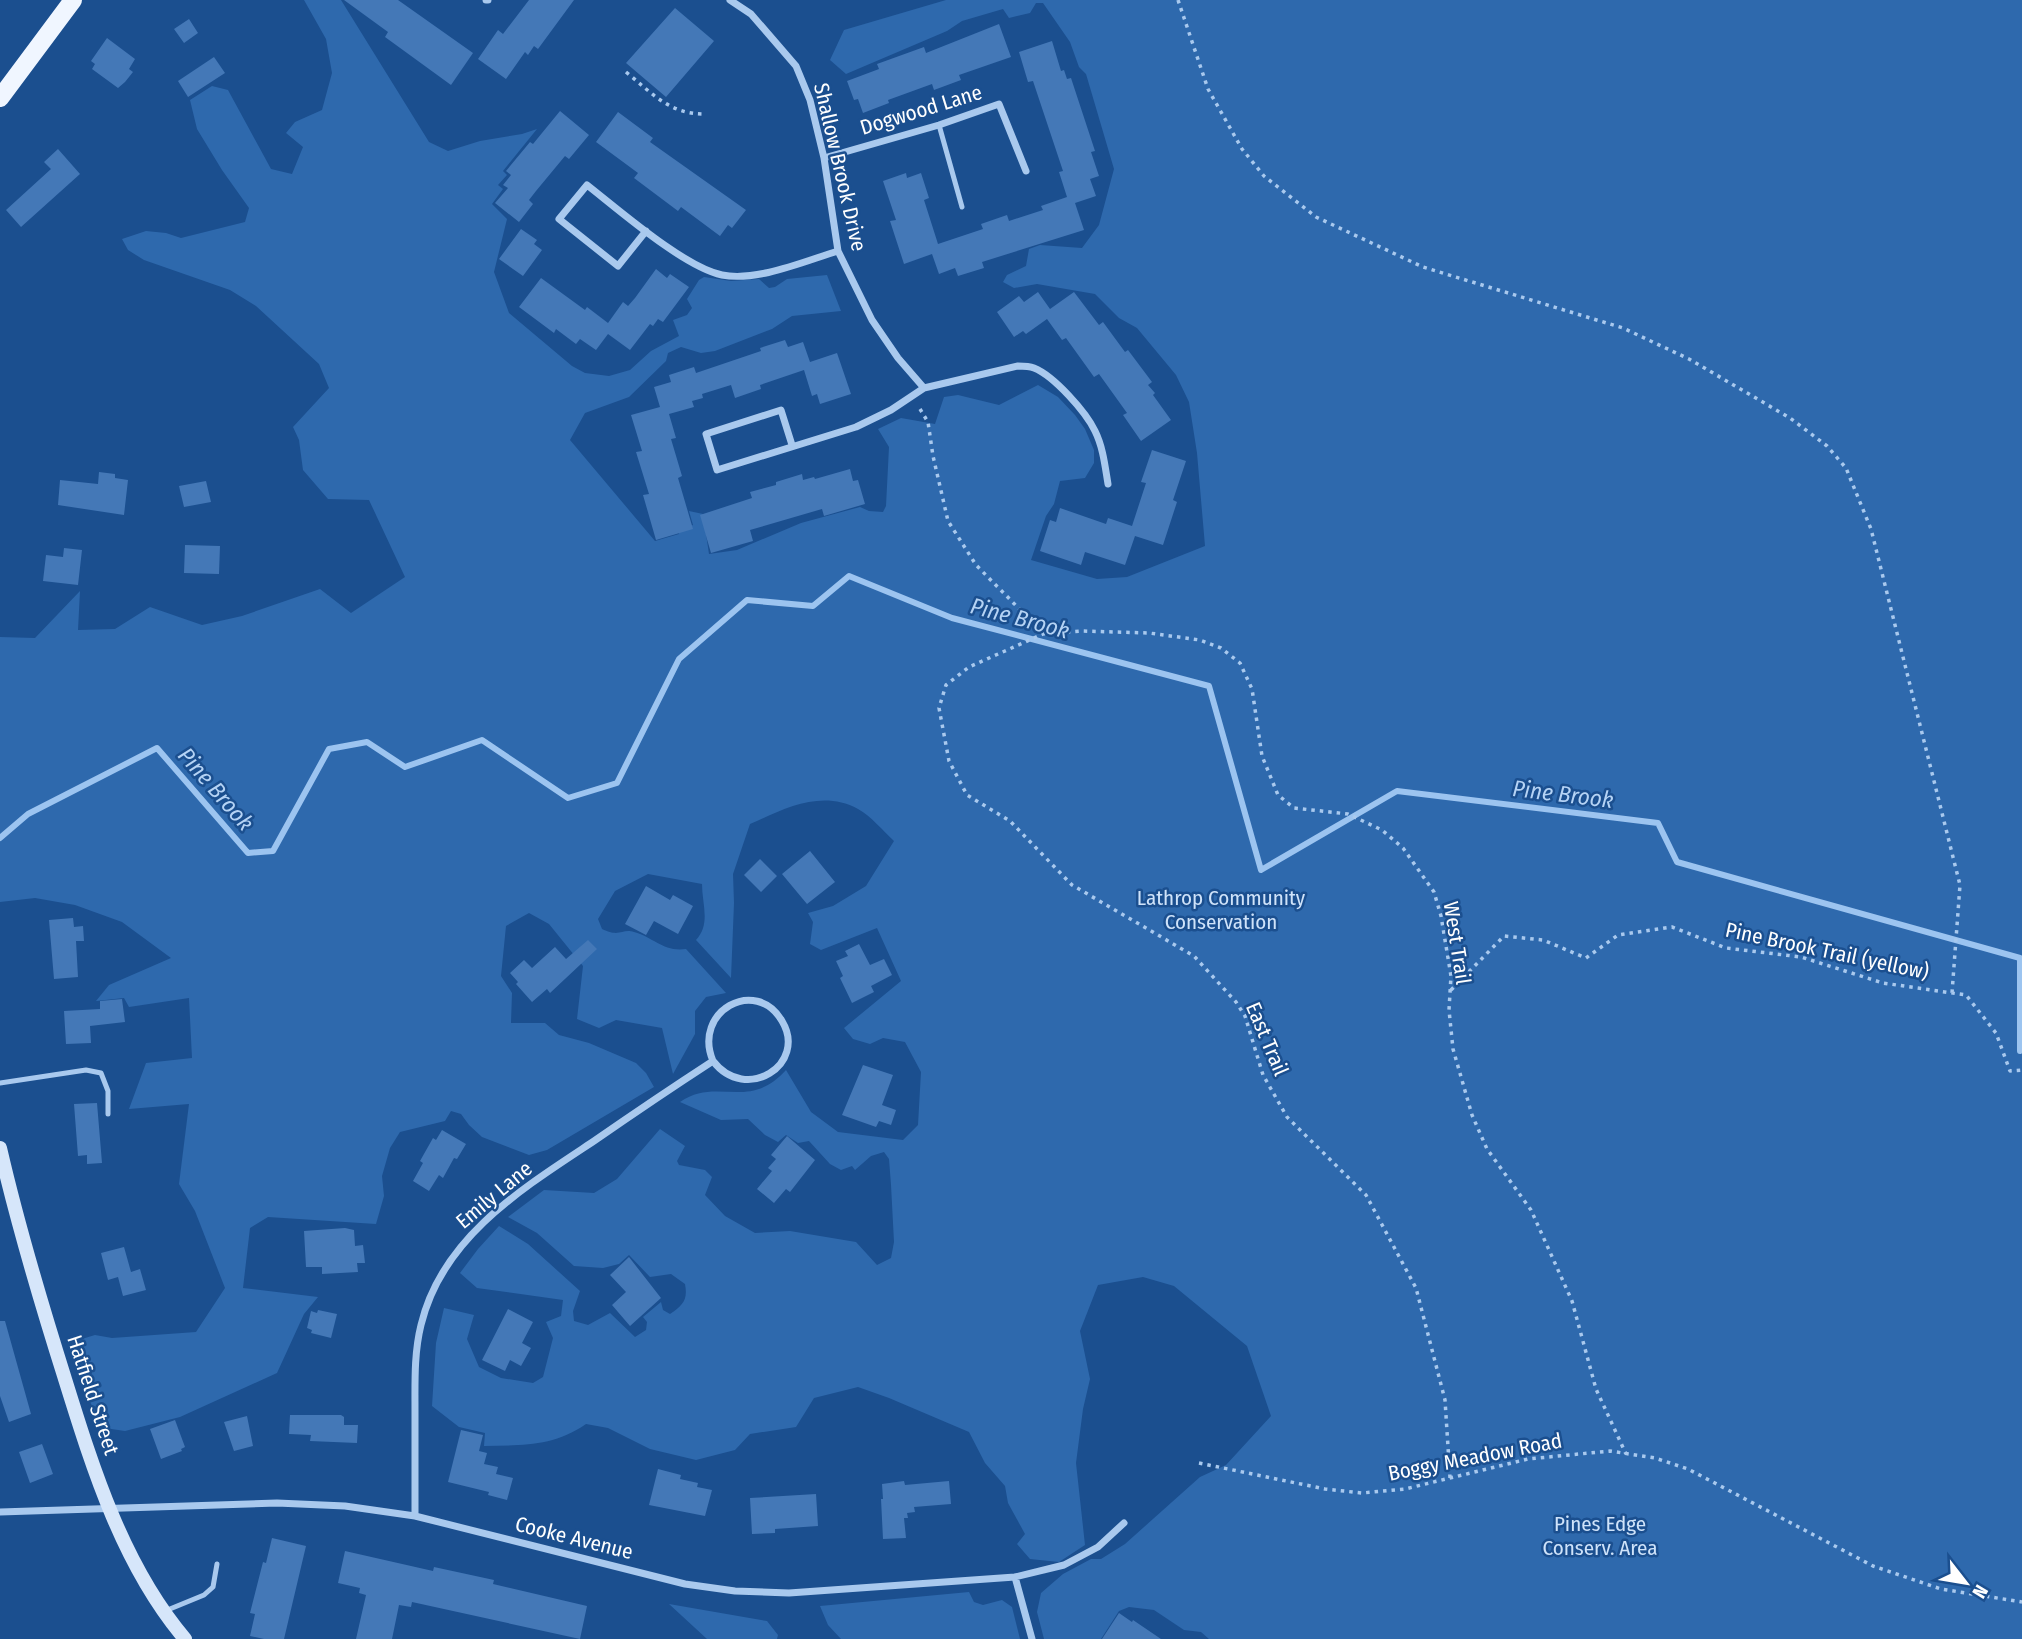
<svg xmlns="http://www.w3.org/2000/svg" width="2022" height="1639" font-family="'Fira Sans Condensed',sans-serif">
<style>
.green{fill:#2e69ad}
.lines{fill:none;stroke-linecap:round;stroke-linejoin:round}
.stream{stroke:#9cc4f0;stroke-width:6}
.building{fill:#4478b7}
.path{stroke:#a9c9ee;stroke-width:3.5;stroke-dasharray:3.5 5;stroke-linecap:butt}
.lane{stroke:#a9c9ee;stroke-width:5}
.street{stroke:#a9c9ee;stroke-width:7}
.secondary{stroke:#d6e6fa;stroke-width:14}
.primary{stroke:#f0f6ff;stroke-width:18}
.labels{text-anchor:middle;stroke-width:5;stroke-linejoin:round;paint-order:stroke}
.street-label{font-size:21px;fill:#fff;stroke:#1b4f8f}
.park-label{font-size:21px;fill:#cfe3fa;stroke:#1b4f8f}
.water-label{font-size:23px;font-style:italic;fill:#b5d3f5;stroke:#1b4f8f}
</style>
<rect width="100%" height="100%" fill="#1b4f8f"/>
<path class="green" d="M304,0H341L429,142L448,151L480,141L522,134L537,129L503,171L507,175L498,185L503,189L492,204L507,219L494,272L509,313L572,366L585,373L609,376L630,370L651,351L679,336L673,320L687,315L692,308L687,299L699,280L704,277L731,281L759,279L769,288L775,287L787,279L827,275L841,311L792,316L772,329L715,351L701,353L681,347L668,353L666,361L629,397L585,413L570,440L655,541L679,534L678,530L693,525L689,511L703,514L709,554L737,550L801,523L860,507L869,511L883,512L886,506L889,447L878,429L901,418L935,424L944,397L958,395L999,405L1038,385L1058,397L1075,415L1085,429L1094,450V463L1085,478L1060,481L1054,504L1046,516L1031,560L1097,579L1127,577L1205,546L1197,453L1189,402L1176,375L1137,328L1119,318L1095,294L1037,284L1014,288L1003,282L1007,275L1026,266L1029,249L1040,245L1082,248L1099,225L1114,169L1086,74L1079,67L1070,42L1043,3H1036L1030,13L1009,18L1003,9L962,21L947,31L846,74L830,60L844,30L946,0H2022V1639H1209L1201,1632L1184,1630L1154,1610L1129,1607L1119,1611L1101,1639H1044L1037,1612L1041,1593L1063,1574L1091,1559H1101L1125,1544L1200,1477L1226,1465L1271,1416L1247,1346L1174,1286L1143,1277L1098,1285L1080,1331L1090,1379L1083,1409L1076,1463L1085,1545L1059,1562L1030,1559L1017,1544L1025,1534L1008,1503L1005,1486L985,1463L969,1432L889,1398L858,1387L814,1398L796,1427L750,1434L735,1450L696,1460L650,1449L608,1428L586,1424C553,1447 522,1445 484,1446L485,1433L459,1427L432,1406L436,1343L444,1308L474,1315L467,1339L479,1367L501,1378L533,1383L543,1377L553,1338L546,1322L561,1316L563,1300L477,1288L460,1273L478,1249L499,1226L528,1244L580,1291L573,1311L574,1321L588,1325L610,1313L635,1337L646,1330L647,1322L643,1317L661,1302L663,1310L670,1314C683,1305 688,1300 685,1284L671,1274L650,1277L629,1255L619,1264L603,1268L574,1266L537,1233L508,1217L544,1190L594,1193L617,1179L660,1129L685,1146L677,1161L679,1165L705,1170L712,1177L705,1195L725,1216L755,1233L790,1231L856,1242L877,1265L891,1258L894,1242L891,1185L889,1159L884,1152L871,1156L855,1170L852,1166L841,1170L830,1164L809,1141L798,1143L786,1135L778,1142L765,1135L748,1119L721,1120L680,1102C717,1076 748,1112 786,1070L811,1112L838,1132L903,1140L918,1125L921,1072L905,1042L883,1038L870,1044L853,1039L844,1028L901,981L877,928L821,950L810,944L813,922L808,913L833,906L866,886L894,841C883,831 871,816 858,809C821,789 784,809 750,824L733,874L734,903L731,978L696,940C711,924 702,904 702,884L648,874L615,891L598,919L602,929C620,938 622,928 634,932C655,938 663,952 686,949L726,993L706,997L695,1011V1034L673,1074L662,1028L616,1020L599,1028L577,1019L583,966L549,924L529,913L506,926L501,976L512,993L511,1023H545L559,1035L589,1043L636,1063L646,1073L654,1087L547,1150L529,1155L482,1137L469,1125L461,1114L451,1111L445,1121L400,1132L390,1148L382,1176L384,1196L376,1224L268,1217L250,1228L243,1288L318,1297L304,1314L277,1373L180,1417L125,1431L98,1427L72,1342L95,1335L112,1338L196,1332L225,1288L195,1211L179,1184L189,1104L129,1109L146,1063L192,1058L189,998L129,1007L124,998L96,1001L109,985L171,958L122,922L75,905L35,898L0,902V637L35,638L80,591L78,630L115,629L150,607L202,625L242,616L320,589L351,613L405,577L369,500L328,499L303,470L299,440L293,427L329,388L319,364L256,306L230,290L144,260L128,250L122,239L146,231L166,233L181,238L245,222L249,208L222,170L197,129L190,100L212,86L228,90L271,169L292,174L303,147L286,133L295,122L322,110L332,73L326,39Z
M969,1592L974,1602L983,1605L1002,1600L1012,1607L1020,1639H841L828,1625L820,1606Z
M669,1604L767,1621L778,1635L777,1639H707Z"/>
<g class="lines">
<path class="stream" d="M0,838L28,814L157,748L248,853L273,851L329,749L367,742L405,767L482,740L568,798L617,783L679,659L747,600L813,606L849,576L952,618L1209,686L1261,870L1397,791L1658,823L1677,862L2020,958V1051L2022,1050"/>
</g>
<path class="building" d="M344,0H398L473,53L451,85L385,37L388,32Z
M529,0H574L538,49L534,46L528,55L525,52L506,79L478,59L498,30L503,34Z
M675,8L714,41L666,97L626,63Z
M189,19L198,33L184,43L174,29Z
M999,24L1011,57L959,75L961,80L934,90L932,84L888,100L889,103L863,113L858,99L854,100L847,81L879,69L877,64L924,47L926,53Z
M107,38L135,59L129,69L133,72L125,82L118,88L92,69L95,64L91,61Z
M1052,41L1061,71L1064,70L1067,79L1071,78L1095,151L1091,152L1099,176L1090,179L1096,196L1075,203L1084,230L982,262L984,268L958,276L955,268L939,274L932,254L904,264L890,221L896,220L883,181L906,173L907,178L921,173L929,198L924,200L938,244L983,229L981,224L1007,215L1009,221L1043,210L1041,206L1067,197L1059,172L1063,171L1033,81L1028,82L1019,52Z
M214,57L225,73L188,97L178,81Z
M560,111L589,135L569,159L565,156L536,191L529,200L533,204L519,222L495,203L508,188L503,185L511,175L506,171L530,142L533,144Z
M618,112L653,138L650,142L746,210L732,228L728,225L720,236L681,207L678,211L634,178L638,173L596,142Z
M58,149L80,174L21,227L6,210L51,169L44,162Z
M521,229L537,240L534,244L542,250L523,276L499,259Z
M656,269L667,278L670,274L689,287L663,322L658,319L653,326L650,324L630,350L608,334L596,350L580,339L576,344L556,329L554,333L519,307L541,278L585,310L587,307L608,323L623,302L628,306L635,298Z
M1038,292L1050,309L1074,292L1099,325L1103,322L1125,352L1128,350L1152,382L1148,385L1155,393L1153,395L1171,420L1141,441L1123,415L1127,413L1099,374L1094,377L1066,338L1062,340L1047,319L1026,334L1023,331L1014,337L997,312L1019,296L1024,302Z
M785,340L788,347L803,342L810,362L837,353L851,394L820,404L817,394L812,396L804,370L760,385L761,389L735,398L731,385L702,394L703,398L692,401L694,407L669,414L676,438L671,439L682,476L678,478L693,529L656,540L643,495L649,494L636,452L642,451L631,415L660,407L654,387L671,382L669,375L694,367L696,373L761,351L760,348Z
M1152,450L1186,461L1173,500L1177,502L1163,545L1135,536L1125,565L1085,552L1081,565L1040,551L1050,520L1056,522L1060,508L1106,524L1108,518L1132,526L1146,483L1141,482Z
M850,469L853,481L858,480L865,504L824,516L822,509L750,530L753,541L711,553L700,515L752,498L750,492L776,485V482L802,474L803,480L814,477L815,479Z
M99,472L115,474V478L128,480L124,515L58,505L60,480L98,484Z
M206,481L211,502L184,507L179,486Z
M185,545L220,546L219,574L184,573Z
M64,548L82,550L78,585L43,581L46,555L63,557Z
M810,851L835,882L807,904L782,874Z
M760,859L777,876L761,892L744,875Z
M646,886L670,900L673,895L693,906L678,934L654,921L646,935L625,924Z
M73,918L74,927L83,926L84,941H76L78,977L54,979L49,920Z
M588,940L597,949L550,993L547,989L532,1002L516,984L518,982L510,973L524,960L532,968L555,947L566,959Z
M859,944L870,965L884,959L892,975L871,986L874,992L852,1003L840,978L843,976L836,961L848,956L845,951Z
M122,999L125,1022L90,1026L91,1043L66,1044L64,1011L100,1009V1001Z
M863,1065L893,1075L882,1105L896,1110L891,1125L879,1121L876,1127L842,1115Z
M97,1103L102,1163L87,1164V1155L78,1156L74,1104Z
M442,1130L466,1144L457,1159L454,1158L443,1178L439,1175L429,1191L413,1181L423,1163L420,1161L433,1138L436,1140Z
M787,1136L815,1160L790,1192L786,1189L774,1203L757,1189L772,1171L768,1168L776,1159L771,1155Z
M345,1228L354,1230L355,1246L363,1245L365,1263H357L358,1272L322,1274V1267H306L304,1231Z
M124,1247L131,1272L140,1269L146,1290L123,1296L118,1277L108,1280L101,1253Z
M629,1257L661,1298L630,1326L612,1305L626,1292L610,1275Z
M508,1309L533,1322L522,1343L531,1348L521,1366L510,1360L505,1371L482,1360Z
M318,1310L337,1314L331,1338L311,1333L312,1330L307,1328L311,1311L317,1313Z
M0,1321H5L31,1414L9,1422L0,1396Z
M290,1415H341L344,1417V1425H358L357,1443L310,1441L311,1435L289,1434Z
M247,1416L253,1446L234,1451L224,1422Z
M175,1420L185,1447L181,1449L182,1451L161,1459L150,1429Z
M461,1430L483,1435L479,1451L487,1453L484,1464L498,1467L496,1474L513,1478L507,1500L488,1495L489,1492L448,1482Z
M42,1444L53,1474L30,1483L19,1452Z
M658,1469L681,1475L680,1479L698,1483L697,1487L712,1490L705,1516L649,1505Z
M904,1481L905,1485L949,1481L951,1504L914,1507L915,1512L907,1513L908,1518H904L906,1538L883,1539L881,1499H883L882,1484Z
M816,1494L818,1526L775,1529V1533L752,1534L750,1498Z
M272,1538L306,1546L284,1639H264L250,1636L255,1614L250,1613L263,1562L266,1563Z
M345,1551L433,1571L434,1567L494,1580L493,1584L587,1606L580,1639L412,1602L411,1607L399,1605L392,1639H356L366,1595L359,1593L360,1588L338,1583Z
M1119,1613L1132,1622L1133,1620L1161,1639H1102Z"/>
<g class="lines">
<path class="path" d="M1178,0L1208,89L1242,149L1264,176L1316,217L1423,267L1623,328L1689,359L1790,418L1827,446L1846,468L1871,529L1960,885L1952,993
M626,72C652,93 669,114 704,114
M920,409L928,422L933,456L948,521L976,565L1043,633
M1451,990L1504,936L1543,940L1586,958L1618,935L1672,927L1726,948L1801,957L1883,983L1966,995L1996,1033L2010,1071L2022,1070
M1199,1463L1325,1489L1362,1493L1405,1489L1528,1459L1610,1451L1655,1458L1688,1469L1873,1566L1941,1589L2022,1602
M1450,1478L1445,1400L1416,1288L1366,1195L1287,1117L1263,1075L1245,1016L1236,1002L1194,956L1072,885L1010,821L967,795L949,761L939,708L946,685L969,667L1043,634L1081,631L1149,633L1200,640L1221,648L1240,663L1252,689L1262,756L1278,795L1294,808L1348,814L1382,830L1403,848L1434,892L1441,916L1451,976L1449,1010L1453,1049L1472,1115L1487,1149L1531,1210L1572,1301L1596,1389L1626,1454"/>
<path class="lane" d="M939,125L962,207
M0,1083L86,1070L101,1073L108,1091V1114
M165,1611L204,1595L213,1587L217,1564"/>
<path class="street" d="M486,0H488
M730,0L751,14L796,66L810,100L824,158L838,251L872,320L898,358L924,388
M824,158L939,125L999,104L1026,171
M646,231L618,266L559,219L587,185C619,210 684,267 722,275C757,282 805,261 838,251
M792,445L781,410L706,434L717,470L856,427L891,410L924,388L1018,366C1024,366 1029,366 1034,368C1054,376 1086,412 1095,431C1103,447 1105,466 1108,484
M0,1512L277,1503L345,1506L415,1516L685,1584L735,1591L789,1593L1015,1577L1064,1565L1098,1547L1124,1523
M415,1516C415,1481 415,1445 415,1410C415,1382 414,1353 421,1325C442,1237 523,1188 594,1141C633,1114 673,1087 713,1061C746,1104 808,1064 782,1021C756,976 692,1011 713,1061
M1015,1577L1032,1639"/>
<path class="secondary" d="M0,1148C18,1226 41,1303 65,1379C93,1469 123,1566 185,1639"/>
<path class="primary" d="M0,98L73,0"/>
</g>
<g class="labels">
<g class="street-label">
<text transform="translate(921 110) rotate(-17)" y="7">Dogwood Lane</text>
<text transform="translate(840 167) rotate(77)" y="7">Shallow Brook Drive</text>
<text transform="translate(1457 943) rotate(81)" y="7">West Trail</text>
<text transform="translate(1827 951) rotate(12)" y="7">Pine Brook Trail (yellow)</text>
<text transform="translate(1267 1039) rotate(67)" y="7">East Trail</text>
<text transform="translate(494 1195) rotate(-40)" y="7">Emily Lane</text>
<text transform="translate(93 1395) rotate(72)" y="7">Hatfield Street</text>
<text transform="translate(1475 1457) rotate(-11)" y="7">Boggy Meadow Road</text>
<text transform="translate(574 1538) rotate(14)" y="7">Cooke Avenue</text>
</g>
<g class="park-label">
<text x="1221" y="905">Lathrop Community<tspan x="1221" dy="24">Conservation</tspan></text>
<text x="1600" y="1531">Pines Edge<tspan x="1600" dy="24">Conserv. Area</tspan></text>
</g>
<g class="water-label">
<text transform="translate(1020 618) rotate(15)" y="8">Pine Brook</text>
<text transform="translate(216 789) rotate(49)" y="8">Pine Brook</text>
<text transform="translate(1563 794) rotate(7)" y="8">Pine Brook</text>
</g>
</g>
<g transform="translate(1966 1583) rotate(121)" stroke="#1b4f8f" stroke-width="5" paint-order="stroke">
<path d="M0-5L12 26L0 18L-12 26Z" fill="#ffffff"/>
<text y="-10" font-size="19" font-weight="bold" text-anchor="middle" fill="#ffffff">N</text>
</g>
</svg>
